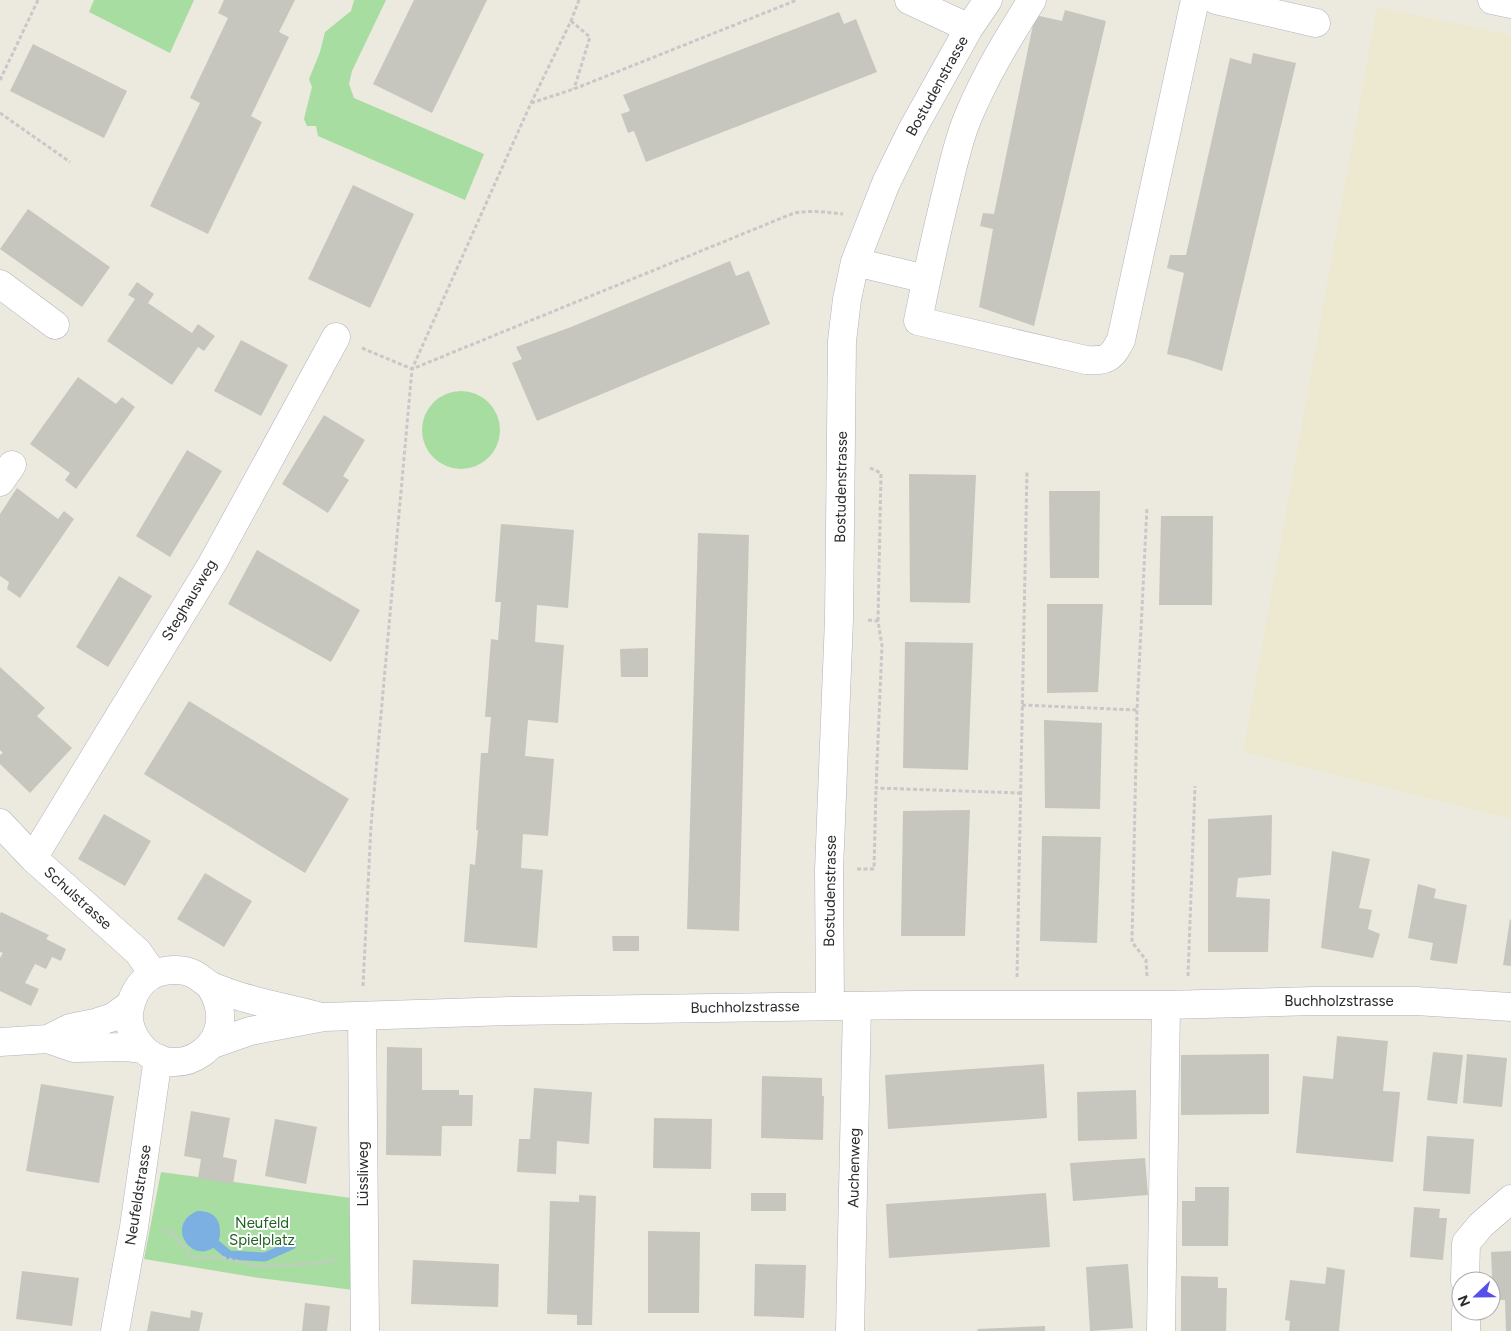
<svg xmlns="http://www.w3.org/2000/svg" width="1511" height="1331" font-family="Figtree,sans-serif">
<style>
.education{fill:#ece9d0}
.green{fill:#a7dda1}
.water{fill:#7cb0e3}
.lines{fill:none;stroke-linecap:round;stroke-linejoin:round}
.stream{stroke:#7cb0e3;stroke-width:9}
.building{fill:#c7c6be}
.minor-casing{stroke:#b3b2bd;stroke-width:29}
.path{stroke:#c8c8c8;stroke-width:3;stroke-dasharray:4 2.5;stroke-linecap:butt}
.minor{stroke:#fff;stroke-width:28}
.labels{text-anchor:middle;stroke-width:4;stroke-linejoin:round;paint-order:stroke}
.street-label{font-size:15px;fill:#2b2b2b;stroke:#fff}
.park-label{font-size:15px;fill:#216223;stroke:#fff}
</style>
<rect width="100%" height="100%" fill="#ece9df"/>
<path class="education" d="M1377,7L1511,35V819L1243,752Z"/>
<path class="green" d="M94,0H194L170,53L89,12Z
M354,0H386L352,71L349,84L354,98L484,154L465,200L318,136L316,126H307L304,119L312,87L309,79L320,52L325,32L351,11Z
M422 430a39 39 0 1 1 78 0a39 39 0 1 1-78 0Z
M161,1172L351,1198L353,1290L253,1277L144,1259Z"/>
<path class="water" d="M197,1211C213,1211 221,1218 220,1235C219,1241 218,1245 213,1248C191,1263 165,1225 197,1211Z"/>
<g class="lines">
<path class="stream" d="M217,1245L229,1255L265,1257L292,1245"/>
</g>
<path class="building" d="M224,0H295L279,32L289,37L251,116L262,122L208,234L150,206L200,103L190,98L228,18L218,13Z
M414,0H487L432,113L373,84Z
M1065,10L1106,21L1034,326L979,307L993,229L980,226L983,213L994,214L1035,15L1062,21Z
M839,12L844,24L856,19L877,72L646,162L634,131L628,133L621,114L630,111L623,95Z
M33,44L127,91L104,138L10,91Z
M1253,53L1296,63L1222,371L1187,359L1167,354L1184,273L1167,268L1170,255H1186L1230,58L1251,64Z
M353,185L414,214L370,308L308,279Z
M28,209L110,267L82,307L0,249Z
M730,261L736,276L749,271L770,324L537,421L512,363L522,359L516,347L571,327Z
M137,282L154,294L148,303L192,333L198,324L215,336L204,351L198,347L172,385L107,341L135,299L128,295Z
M241,340L288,365L261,416L214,391Z
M78,377L116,404L122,397L135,407L76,489L65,480L70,473L30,444Z
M324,415L365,440L343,476L349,480L328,513L282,484Z
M187,450L222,471L170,557L136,536Z
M909,474L976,475L970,603L910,602Z
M17,488L58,519L64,511L74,519L20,598L7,589L9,582L0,576V514Z
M1049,491H1100L1099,578H1050Z
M1161,516H1213L1212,605H1159Z
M501,524L574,530L568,608L537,605L535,642L564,645L558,723L528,720L525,756L554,759L548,836L523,834L521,868L543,870L537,948L464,942L470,864L475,865L478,830H476L481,753H488L491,717H485L491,639L498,640L501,602H495Z
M698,533L749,535L739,931L687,929Z
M257,550L360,610L331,662L228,604Z
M119,576L152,596L108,667L76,647Z
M1047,604H1103L1098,692L1047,693Z
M905,642L973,643L968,770L903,768Z
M648,648V677H621L620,649Z
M0,667L45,708L37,716L72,748L30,793L0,764V755L3,753L0,750Z
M189,701L349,799L305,873L144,774Z
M1044,720L1102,723L1100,809L1045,808Z
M970,810L965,936H901L903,811Z
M104,814L151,841L125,886L78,859Z
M1272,815L1271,875L1238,878L1236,897L1270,899L1268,952H1208V819Z
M1042,836L1101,837L1097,943L1040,941Z
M1332,851L1370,859L1359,908L1372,910L1368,929L1380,934L1373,958L1321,948Z
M205,873L252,901L224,947L177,919Z
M1418,884L1436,889L1434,898L1467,905L1457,964L1430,960L1433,943L1408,938Z
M1,912L49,935L46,939L66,949L61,961L52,957L46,969L35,964L25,983L39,989L31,1006L0,991V958L3,953L0,952V914Z
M1510,919L1511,920V966L1503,965Z
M612,936H639V951H613Z
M1337,1036L1388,1041L1383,1091L1400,1092L1393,1162L1296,1153L1303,1076L1333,1079Z
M387,1047L422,1048V1090H459V1095H473L472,1126H442L441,1156L386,1155Z
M1433,1052L1463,1055L1457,1104L1427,1100Z
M1269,1054V1114L1181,1115V1055Z
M1467,1054L1507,1058L1502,1107L1463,1103Z
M1044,1064L1047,1118L888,1129L885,1075Z
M762,1076L822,1078V1096H824L823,1140L761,1138Z
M41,1084L114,1096L99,1183L26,1171Z
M534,1088L592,1092L589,1144L557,1141L556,1174L517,1172L519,1139H530Z
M1136,1090L1137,1139L1078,1141L1077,1092Z
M191,1111L230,1118L223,1157L237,1160L233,1184L198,1178L201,1159L184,1156Z
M654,1118L712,1119L711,1169L653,1168Z
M275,1119L317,1127L306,1184L265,1176Z
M1427,1136L1474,1139L1470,1194L1423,1191Z
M1145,1158L1148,1195L1073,1201L1070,1163Z
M1195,1187H1229L1228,1246H1182V1201H1195Z
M751,1193H786V1211H751Z
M1046,1193L1050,1247L889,1258L886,1204Z
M579,1195L596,1196L592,1325H577V1315L547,1314L550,1201L579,1202Z
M1414,1207L1440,1209L1439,1218H1447L1443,1260L1410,1257Z
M648,1231L700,1232L699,1313H648Z
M1511,1251V1331H1506L1505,1300H1493L1491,1252Z
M413,1260L499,1264L498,1307L411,1304Z
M755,1264L806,1265L804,1318L754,1316Z
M1128,1264L1133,1328L1090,1331L1086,1267Z
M1327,1267L1345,1270L1339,1331H1289L1290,1321L1285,1320L1290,1280L1325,1284Z
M22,1271L79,1278L72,1326L16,1319Z
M1181,1276L1218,1277V1288H1227L1226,1331H1181Z
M305,1303L330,1306L327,1331H302Z
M191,1310L203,1313L199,1331H147L151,1311L190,1318Z
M1045,1326V1331H978L977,1329Z"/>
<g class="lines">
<defs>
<path id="minor" d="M909,0L969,28
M1032,0C1008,38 985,76 968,117C957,143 952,171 945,198C935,239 926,280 918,321L1086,360C1107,361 1111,359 1121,340L1195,0
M1216,0L1316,23
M1492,0L1511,4
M855,262L926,279
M0,284L55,325
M0,482L12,465
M0,823L33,858L138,952L147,965L152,975
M33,858L212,564L336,337
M210,986C247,1043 174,1088 140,1045C133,1036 128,1024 129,1013C131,998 138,983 152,975C162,970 174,969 185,971C197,973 202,981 211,986C217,989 223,990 229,993C258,1003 288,1008 318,1016
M830,1006L829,870L839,619L842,341L847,299L855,262L886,183L912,130L969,28L988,0
M362,1016L365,1331
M48,1039L70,1028L95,1023L113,1017L131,1004
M0,1042L48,1039L74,1048L126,1047L143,1049
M210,1045L250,1031L324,1017L510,1011L913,1005H1166L1314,1001H1416L1511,1007
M1465,1281L1466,1243L1481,1225L1511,1199
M1466,1311V1331
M115,1331L134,1227L158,1058
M850,1331L857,1006
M1161,1331L1166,1005"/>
</defs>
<use href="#minor" class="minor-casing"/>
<path class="path" d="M571,21L590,37L574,89
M0,80L38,0
M531,103L574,89L797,0
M0,113L70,162
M362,348L412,369L794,213C811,210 826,212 843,214
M870,468L881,473L878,621
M868,620L878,621L882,646L876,788L1020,793
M1022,705L1137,710
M857,869H874L876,788
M1147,976L1146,960L1132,942L1137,710L1147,507
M1188,976L1195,786
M1017,977L1027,470
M363,986L371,826L412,369L531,103L571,21L579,0
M163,1231L171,1232L193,1258L220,1257L257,1266L306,1264L336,1260"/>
<use href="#minor" class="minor"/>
</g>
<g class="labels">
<g class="street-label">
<text transform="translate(937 86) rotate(-61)" y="5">Bostudenstrasse</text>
<text transform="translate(841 487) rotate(-89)" y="5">Bostudenstrasse</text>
<text transform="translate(189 600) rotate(-59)" y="5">Steghausweg</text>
<text transform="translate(830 891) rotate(-89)" y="5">Bostudenstrasse</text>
<text transform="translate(78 898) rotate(42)" y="5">Schulstrasse</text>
<text x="1339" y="1006">Buchholzstrasse</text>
<text transform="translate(745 1007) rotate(-1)" y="5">Buchholzstrasse</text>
<text transform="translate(854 1168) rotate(-89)" y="5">Auchenweg</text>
<text transform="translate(363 1174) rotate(-90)" y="5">Lüssliweg</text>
<text transform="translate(138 1195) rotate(-81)" y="5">Neufeldstrasse</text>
</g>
<g class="park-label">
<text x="262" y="1228">Neufeld<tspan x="262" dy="17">Spielplatz</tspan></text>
</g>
</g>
<g transform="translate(1476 1296) rotate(248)"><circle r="24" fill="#ffffff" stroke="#aaaaaa"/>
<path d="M0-4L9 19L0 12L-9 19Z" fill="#564fe9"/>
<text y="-8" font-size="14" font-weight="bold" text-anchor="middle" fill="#2b2b2b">N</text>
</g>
</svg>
